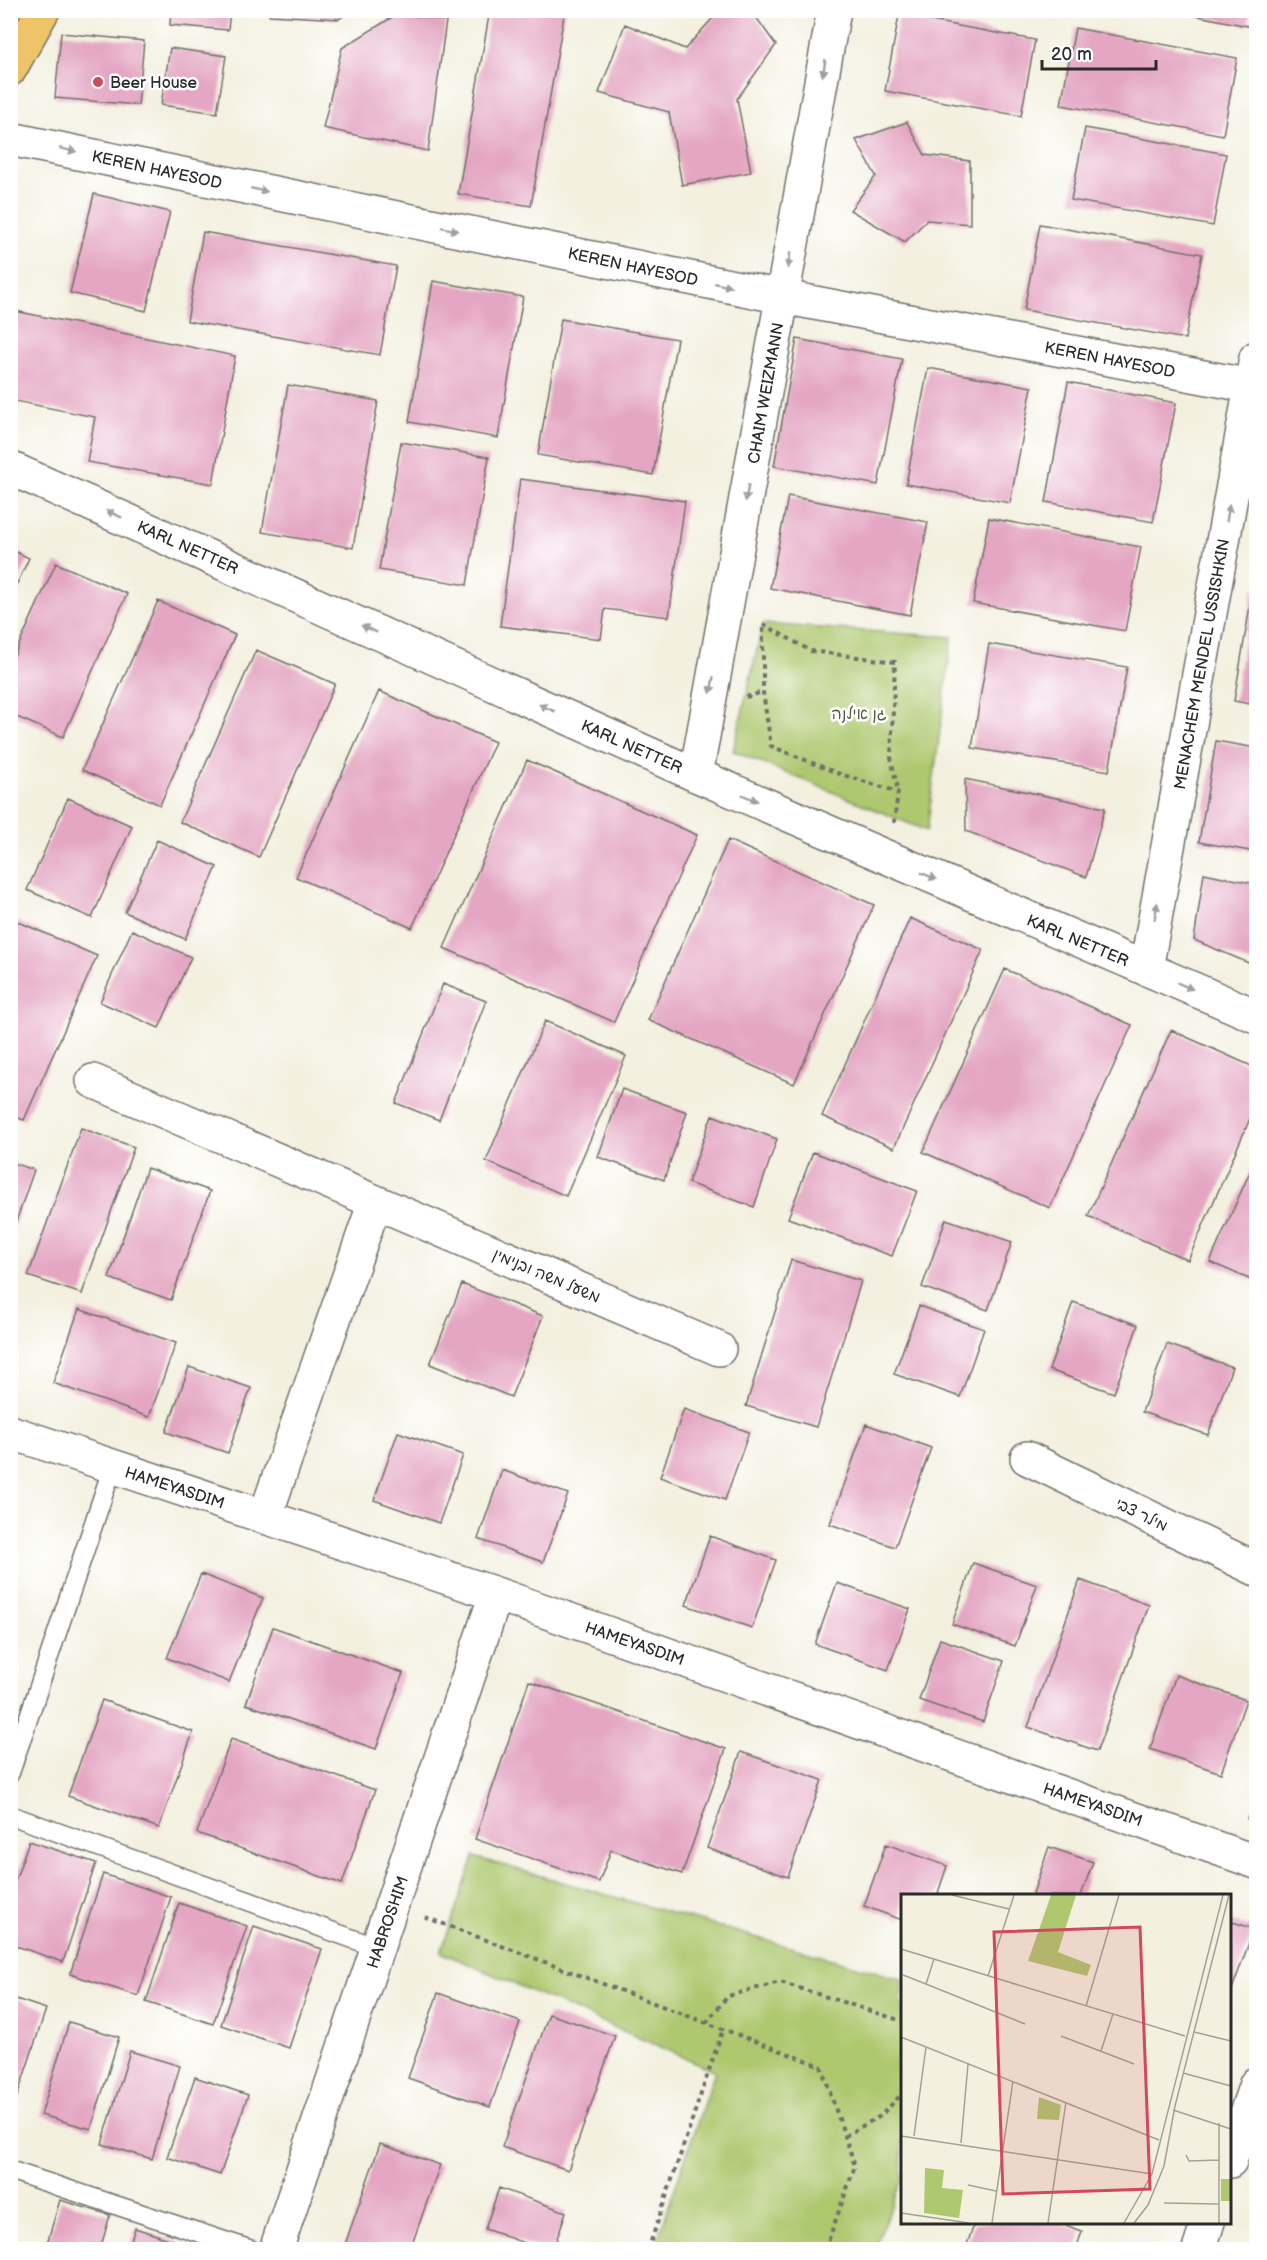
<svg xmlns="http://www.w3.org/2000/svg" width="1267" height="2260" font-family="'Balsamiq Sans','Playpen Sans Hebrew',sans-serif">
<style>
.green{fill:#adc86e;stroke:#6c7a4c;stroke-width:1.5}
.building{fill:#e4a6c2}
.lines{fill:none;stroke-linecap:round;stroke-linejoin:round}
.lane-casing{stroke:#71706a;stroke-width:21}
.street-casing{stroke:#71706a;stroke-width:36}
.primary-casing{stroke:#71706a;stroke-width:36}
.path{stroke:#71706a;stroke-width:4;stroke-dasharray:4.5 4.5;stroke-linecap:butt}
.lane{stroke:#fff;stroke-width:18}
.street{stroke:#fff;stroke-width:33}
.primary{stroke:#efc469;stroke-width:33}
.oneway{fill:#a0a0a0}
.poi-dot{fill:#d1495b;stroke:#fff;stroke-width:2}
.labels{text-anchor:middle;stroke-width:5;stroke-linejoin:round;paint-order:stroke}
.poi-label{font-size:16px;fill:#2b2b2b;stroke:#fff;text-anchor:start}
.street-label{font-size:16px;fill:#2b2b2b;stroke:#fff}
.park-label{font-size:16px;fill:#525a3f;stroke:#fff}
.inset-road{fill:none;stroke:#a3a197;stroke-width:1.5}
.view{fill:#d1495b;fill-opacity:0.15;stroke:#d1495b;stroke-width:3}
.inset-edge{fill:none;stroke:#2b2b2b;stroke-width:3}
</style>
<rect width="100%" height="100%" fill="#fff"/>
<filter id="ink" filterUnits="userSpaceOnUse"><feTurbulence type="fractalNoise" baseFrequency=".0167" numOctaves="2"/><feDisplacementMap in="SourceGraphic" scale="12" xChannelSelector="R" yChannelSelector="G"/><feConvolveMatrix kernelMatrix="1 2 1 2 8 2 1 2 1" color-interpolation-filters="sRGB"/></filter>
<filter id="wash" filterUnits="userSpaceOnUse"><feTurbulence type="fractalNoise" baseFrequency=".008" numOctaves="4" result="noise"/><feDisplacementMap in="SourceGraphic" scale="24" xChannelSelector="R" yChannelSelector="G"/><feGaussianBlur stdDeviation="1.35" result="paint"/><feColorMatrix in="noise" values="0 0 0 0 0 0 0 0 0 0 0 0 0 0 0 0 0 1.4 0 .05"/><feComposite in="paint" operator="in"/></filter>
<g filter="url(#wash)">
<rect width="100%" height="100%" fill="#f3f0df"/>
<path class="green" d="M763,624L952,637L927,831L733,751Z
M474,1857L902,1979V2179L874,2249H654L715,2071L441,1952Z"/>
<g id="blocks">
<path class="building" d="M171,10H230L228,30L170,25Z
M270,10H350L339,19L269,15Z
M490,10H565L531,206L458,194Z
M720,10H751L776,45L737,99L751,172L682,185L669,112L599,93L625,24L685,49Z
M1168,10H1251L1248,26Z
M399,13L446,21L428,151L323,128L342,48Z
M899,15L1035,40L1021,116L885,91Z
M1075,28L1237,58L1223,135L1061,105Z
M61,33L144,41L138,105L55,98Z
M170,48L226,56L217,113L161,105Z
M907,122L925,155L970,161V224L927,220L905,242L850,210L876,176L856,140Z
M1085,128L1226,154L1213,226L1071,200Z
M94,194L170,212L146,311L70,293Z
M1040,224L1202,254L1185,339L1024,310Z
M203,232L396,266L380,355L187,321Z
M433,281L523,297L498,438L409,422Z
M10,310L235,356L213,484L87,462L95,417L10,400Z
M561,319L677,339L653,475L538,455Z
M797,339L902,359L878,485L774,466Z
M928,368L1032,387L1010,503L906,484Z
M1068,382L1176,403L1153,522L1046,502Z
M288,385L378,401L353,548L262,532Z
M401,442L489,457L467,585L379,570Z
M520,479L685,501L669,617L605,609L601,639L500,626Z
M788,496L928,522L910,615L770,588Z
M989,518L1141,547L1125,631L973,603Z
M10,549L29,558L10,599Z
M56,563L127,594L63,737L10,714V665Z
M1253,588L1256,589V705L1234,701Z
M158,601L235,635L160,805L82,770Z
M989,644L1127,667L1109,771L972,748Z
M256,650L335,684L259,857L180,822Z
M379,691L495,742L412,928L296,877Z
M1216,741L1256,748V852L1199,842Z
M527,760L697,835L614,1022L444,948Z
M965,779L1105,808L1086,877L966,831Z
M68,798L132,826L92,918L27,890Z
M157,840L217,867L185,939L125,912Z
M728,840L874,905L794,1084L648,1020Z
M1204,873L1256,884V966L1194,940Z
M910,918L983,950L894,1148L822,1116Z
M12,919L97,956L24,1120L10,1115Z
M132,930L191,957L159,1028L100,1002Z
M1005,969L1132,1025L1050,1208L923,1152Z
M443,984L486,1001L439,1120L396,1103Z
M545,1021L626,1056L566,1196L486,1161Z
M1171,1030L1256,1068V1105L1188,1260L1088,1216Z
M622,1089L687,1112L664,1180L598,1157Z
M712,1115L777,1139L754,1207L688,1183Z
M81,1128L134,1147L82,1294L28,1276Z
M813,1152L917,1191L892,1256L788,1218Z
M1256,1158V1282L1210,1262Z
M10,1162L34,1170L11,1236H10Z
M147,1168L210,1191L171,1300L109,1278Z
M946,1219L1012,1242L988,1310L922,1287Z
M791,1260L861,1281L816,1427L746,1406Z
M462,1284L543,1316L511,1397L430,1364Z
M1073,1302L1138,1325L1114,1393L1049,1370Z
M919,1306L984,1329L960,1397L894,1374Z
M79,1309L176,1343L149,1417L53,1383Z
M1167,1344L1232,1367L1208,1435L1142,1412Z
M189,1367L251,1388L228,1453L166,1432Z
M684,1409L749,1432L725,1500L660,1477Z
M866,1424L931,1448L895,1547L830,1524Z
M398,1432L463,1455L439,1523L374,1500Z
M502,1470L568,1494L543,1562L478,1539Z
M710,1536L776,1560L752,1628L686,1605Z
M973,1563L1037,1585L1015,1646L952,1624Z
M201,1574L263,1598L229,1682L167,1658Z
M1080,1580L1149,1605L1097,1751L1028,1727Z
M837,1583L910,1609L888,1670L815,1644Z
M273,1627L403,1673L376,1749L246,1704Z
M940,1639L1004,1661L983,1722L919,1700Z
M1176,1675L1246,1700L1221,1773L1150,1749Z
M529,1681L726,1749L682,1874L611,1850L599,1882L475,1839Z
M102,1700L193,1732L159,1828L68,1796Z
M231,1739L375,1790L342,1884L197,1833Z
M741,1752L822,1780L788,1877L707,1848Z
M29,1841L96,1863L63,1962L10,1944V1895Z
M886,1844L947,1866L937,1896H902V1920L864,1906Z
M1049,1847L1093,1862L1081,1896H1032Z
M103,1874L171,1897L138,1996L70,1974Z
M179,1903L247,1926L213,2024L146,2002Z
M1230,1921L1254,1929L1230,1995Z
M254,1926L322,1949L289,2048L221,2025Z
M438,1993L520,2022L490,2107L408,2078Z
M10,1997L46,2009L13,2109L10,2108Z
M549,2014L615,2036L568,2170L502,2147Z
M69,2022L119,2037L91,2129L41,2115Z
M130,2051L180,2066L152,2159L102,2144Z
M195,2077L248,2095L220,2175L167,2157Z
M380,2144L440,2165L410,2250H343Z
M499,2188L566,2212L553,2250H544L485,2229Z
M60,2200L110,2215L100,2250H45Z
M975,2222H1057L1082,2231L1076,2250H965Z
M135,2228L199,2249L198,2250H128Z"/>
</g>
</g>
<g filter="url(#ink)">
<use href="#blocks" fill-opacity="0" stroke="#71706a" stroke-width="1.5"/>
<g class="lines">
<defs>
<path id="lane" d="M10,1773L113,1466
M10,1815L378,1948
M12,2171L252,2250"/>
<path id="street" d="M10,139L783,297L1256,387
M10,468L696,775L1256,1016
M696,775L834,10
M1146,969L1256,358
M93,1081L719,1349
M10,1432L496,1594L1256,1862
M1027,1458L1256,1569
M265,1517L375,1202
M1230,2161L1256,2084
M276,2250L496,1594
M1199,2250L1208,2222"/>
<path id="primary" d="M10,69L43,10"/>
</defs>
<use href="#lane" class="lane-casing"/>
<use href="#street" class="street-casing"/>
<use href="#primary" class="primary-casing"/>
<path class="path" d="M746,697L763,692
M894,823L898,792L891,757L895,662L811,651L763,624V692L771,746L837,773L898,792
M1248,1820L1256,1798
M425,1917L821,2066L855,2166L825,2250
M706,2023L728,1996L780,1982L902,2021
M845,2136L880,2116L902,2094
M648,2250L723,2029"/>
<use href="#lane" class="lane"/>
<use href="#street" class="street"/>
<use href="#primary" class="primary"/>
</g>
<defs><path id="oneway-solid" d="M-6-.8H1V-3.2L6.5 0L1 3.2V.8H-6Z" transform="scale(1.5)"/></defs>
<g class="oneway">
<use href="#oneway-solid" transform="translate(824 68) rotate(100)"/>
<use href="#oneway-solid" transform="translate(68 150) rotate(12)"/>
<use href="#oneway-solid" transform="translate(259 190) rotate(12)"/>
<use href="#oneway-solid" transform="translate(450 229) rotate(12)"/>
<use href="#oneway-solid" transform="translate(789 260) rotate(100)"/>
<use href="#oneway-solid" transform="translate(723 285) rotate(12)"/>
<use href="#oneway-solid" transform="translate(747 493) rotate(100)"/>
<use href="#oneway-solid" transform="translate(1228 513) rotate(-80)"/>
<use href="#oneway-solid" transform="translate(114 514) rotate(-156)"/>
<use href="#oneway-solid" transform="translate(369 629) rotate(-156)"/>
<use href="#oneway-solid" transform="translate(712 685) rotate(100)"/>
<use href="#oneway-solid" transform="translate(547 708) rotate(-156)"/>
<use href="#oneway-solid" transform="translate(750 798) rotate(23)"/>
<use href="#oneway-solid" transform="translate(929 876) rotate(23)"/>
<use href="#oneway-solid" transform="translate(1156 911) rotate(-80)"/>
<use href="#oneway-solid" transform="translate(1185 986) rotate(23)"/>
</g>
</g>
<circle class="poi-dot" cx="98" cy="82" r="6"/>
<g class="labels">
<g class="poi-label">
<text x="110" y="88">Beer House</text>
</g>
<g class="street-label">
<text transform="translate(157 169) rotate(12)" y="6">KEREN HAYESOD</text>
<text transform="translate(633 266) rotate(12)" y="6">KEREN HAYESOD</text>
<text transform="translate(1110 359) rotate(11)" y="6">KEREN HAYESOD</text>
<text transform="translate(765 393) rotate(-80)" y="6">CHAIM WEIZMANN</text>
<text transform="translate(188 547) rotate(24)" y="6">KARL NETTER</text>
<text transform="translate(1201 664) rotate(-80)" y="6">MENACHEM MENDEL USSISHKIN</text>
<text transform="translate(632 746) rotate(24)" y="6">KARL NETTER</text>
<text transform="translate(1078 940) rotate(23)" y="6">KARL NETTER</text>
<text transform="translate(547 1275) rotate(23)" y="6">משעל משה ובנימין</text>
<text transform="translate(175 1487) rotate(18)" y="6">HAMEYASDIM</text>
<text transform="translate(1142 1514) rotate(26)" y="6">מילר צבי</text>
<text transform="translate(635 1643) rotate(19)" y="6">HAMEYASDIM</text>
<text transform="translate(1093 1804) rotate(19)" y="6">HAMEYASDIM</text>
<text transform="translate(387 1922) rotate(-71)" y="6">HABROSHIM</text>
</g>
<g class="park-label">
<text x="859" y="719">גן אילנה</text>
</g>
</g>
<g transform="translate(901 1894)">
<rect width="330" height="330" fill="#f3f0df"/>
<path d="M150,1H175L157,58L190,71L186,82L127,67ZM138,203L160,211L158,226L136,225ZM24,274L43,276L41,294L62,296L58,324L23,319ZM320,285H330V307H320Z" fill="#adc86e"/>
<path class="inset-road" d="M51,1L108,15M0,55L284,142M33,65L25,90L124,130M2,81L25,90M87,82L113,1M185,112L218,1M293,138L330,147M160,142L233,170M0,143L258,246M200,157L212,120M282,179L330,192M272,216L330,235M0,242L251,280M13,242L25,153M60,249L67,170M285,261L288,267L318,266M67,291L95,297M263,309L318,310M0,319L68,329M91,329L112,187M147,329L165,208M223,329L251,280L322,1M233,329L247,311L263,272L274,212L328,1M318,329V229"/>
<path class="view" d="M239,33L249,295L102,300L93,38Z"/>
<rect width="330" height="330" class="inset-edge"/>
</g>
<rect width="1267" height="2260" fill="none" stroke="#fff" stroke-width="36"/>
<path d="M1042 60v9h114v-9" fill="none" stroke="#2b2b2b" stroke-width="3"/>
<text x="1051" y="60" font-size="18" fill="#2b2b2b" stroke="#ffffff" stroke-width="4.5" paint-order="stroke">20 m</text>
</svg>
